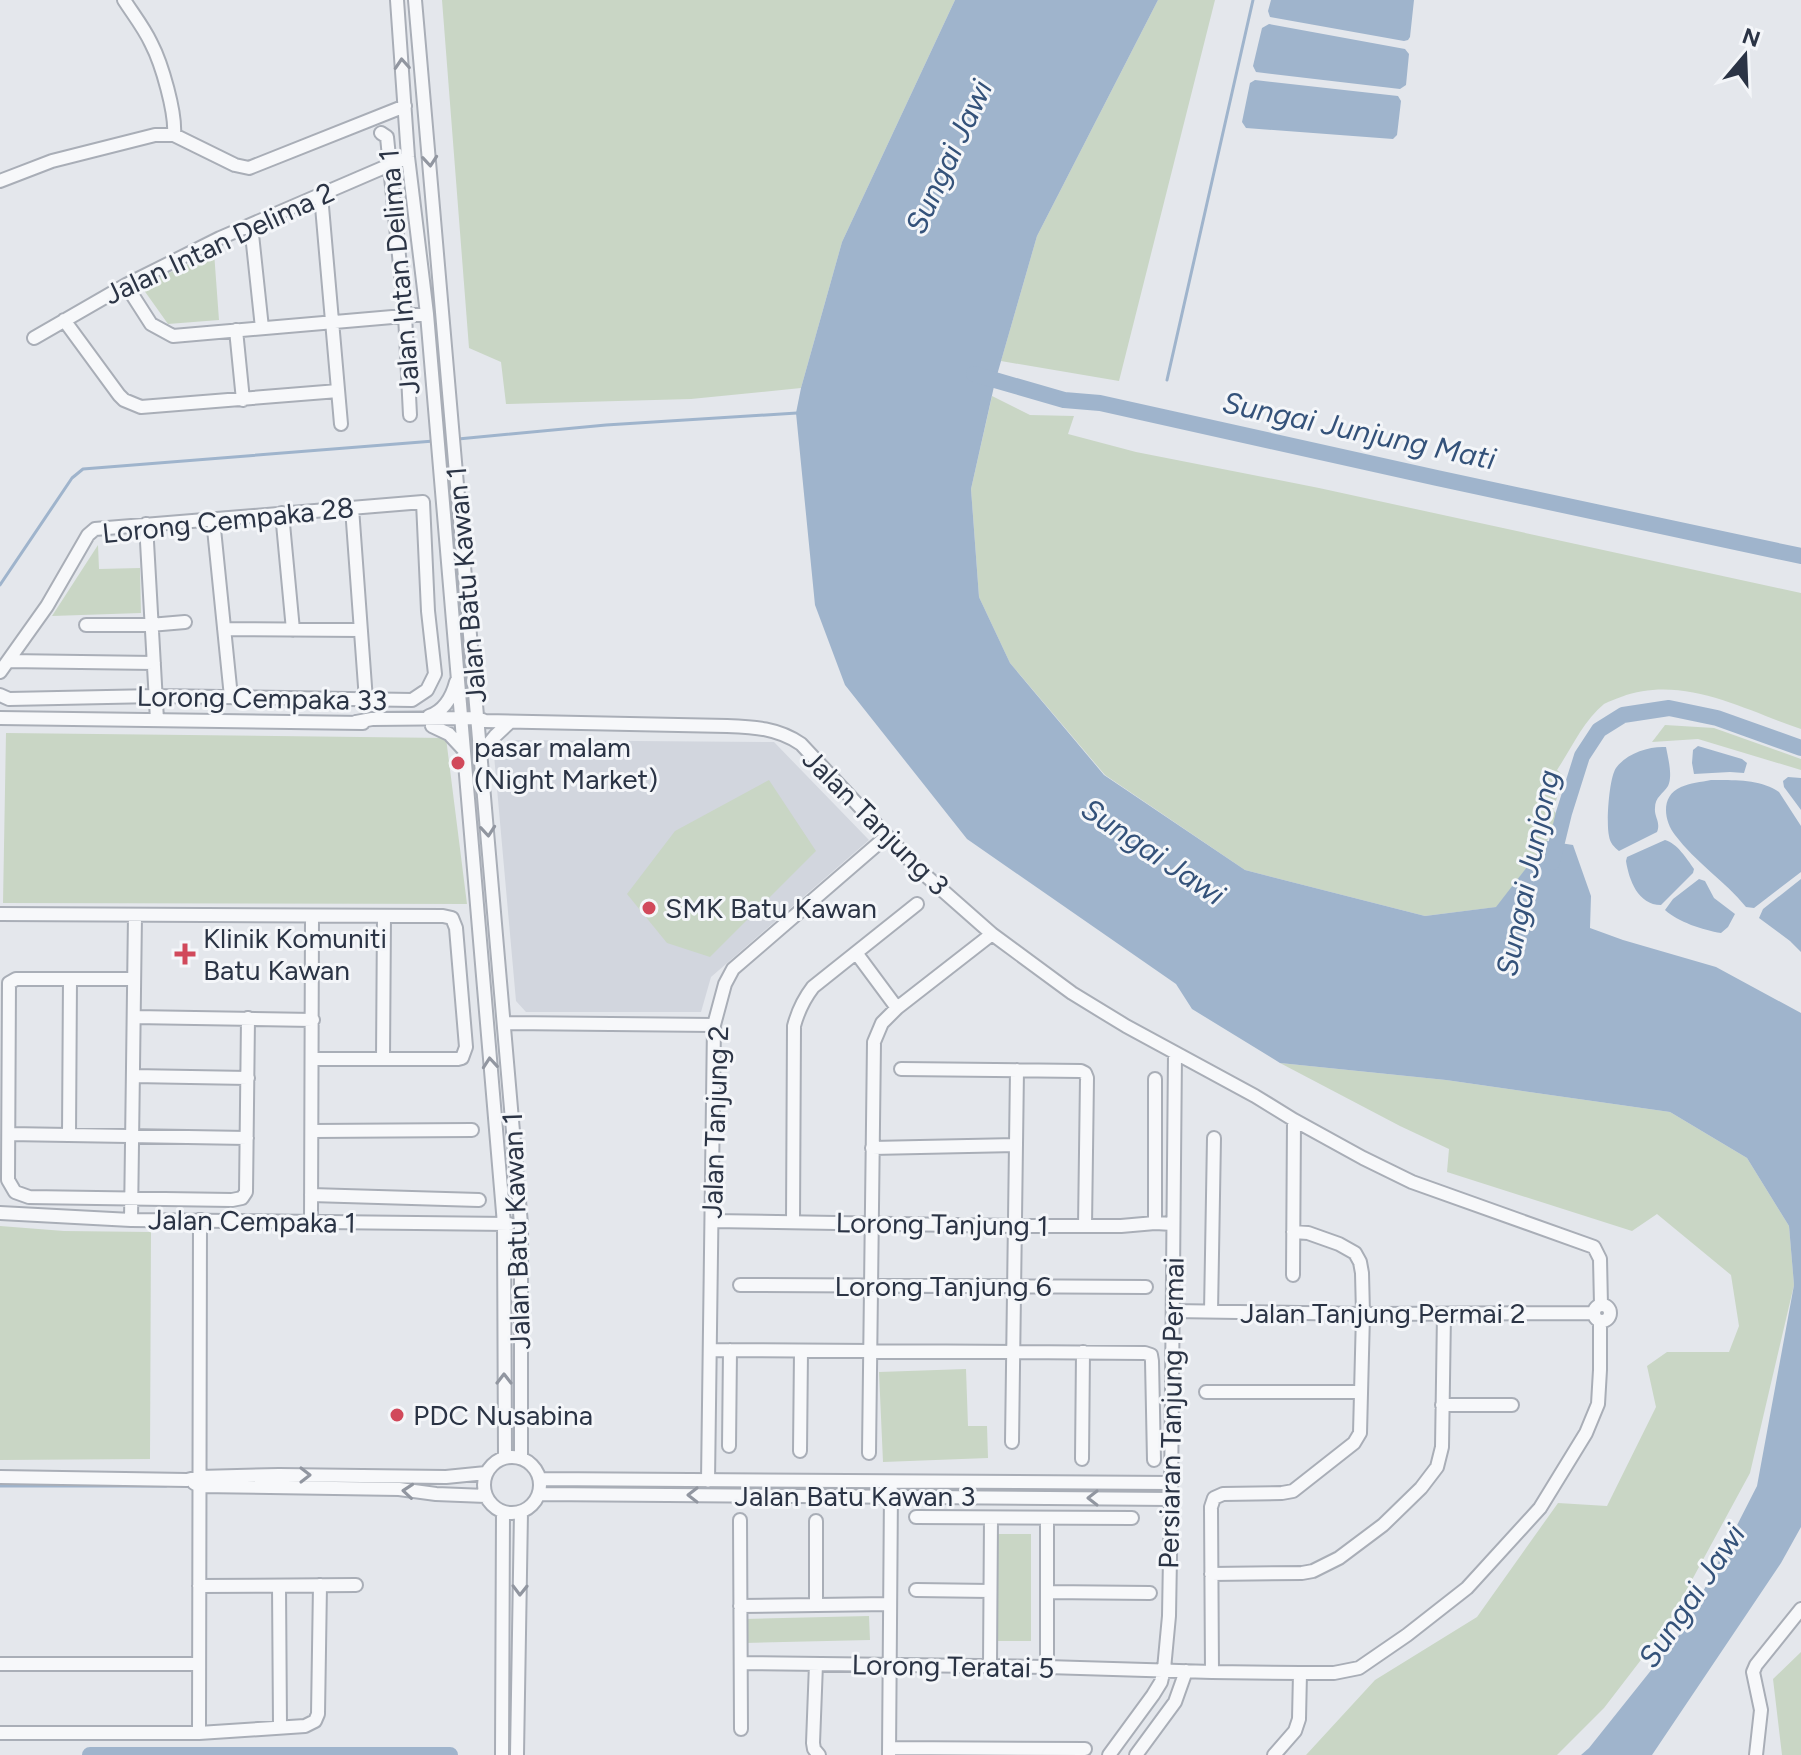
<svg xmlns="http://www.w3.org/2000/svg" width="1801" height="1755" font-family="Figtree,sans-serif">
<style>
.built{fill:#d2d6de}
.green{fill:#c9d6c5}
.water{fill:#9fb4cc}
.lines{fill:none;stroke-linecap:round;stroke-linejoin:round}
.stream{stroke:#9fb4cc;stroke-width:3}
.river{stroke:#9fb4cc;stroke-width:16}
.minor-casing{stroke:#a9aeb7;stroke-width:16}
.minor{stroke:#f7f8fa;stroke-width:12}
.oneway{stroke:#9196a0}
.poi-dot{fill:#d1495b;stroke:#f4f6f9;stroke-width:3}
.labels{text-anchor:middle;stroke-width:6;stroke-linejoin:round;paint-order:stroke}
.street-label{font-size:28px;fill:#2b3445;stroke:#f4f6f9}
.poi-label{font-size:28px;fill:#2b3445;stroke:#f4f6f9;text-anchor:start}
.water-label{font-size:30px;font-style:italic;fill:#34527a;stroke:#f4f6f9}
</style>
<rect width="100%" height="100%" fill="#e4e7ec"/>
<path class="built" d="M508,740L774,742L869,840L711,977L701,1012H526L516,1001L494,755Z"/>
<path class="green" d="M442,0H955L842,242L801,388L691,399L506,404L501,362L469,348Z
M1158,0H1215L1119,381L1001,361L1037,236Z
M214,252L219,320L168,324L141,286Z
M992,396L1030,415L1074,416L1068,434L1136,452L1319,488L1801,593V729C1744,710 1683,674 1621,697C1616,699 1609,701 1604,704C1584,720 1571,749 1557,770L1564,776L1553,810L1558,815L1547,841L1497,907L1425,916L1245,870L1105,775L1010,663L979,597L971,489Z
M98,545L99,569L140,568L141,613L52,616Z
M1665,725L1714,728L1801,759V770L1698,739L1652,742Z
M6,733L446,738L467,904L3,903Z
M769,780L816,851L710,957L667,943L627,894L675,831Z
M1280,1063L1446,1080L1670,1112L1747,1158L1789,1226L1794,1285L1750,1473L1667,1626L1604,1708L1557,1755H1306L1375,1680L1477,1617L1558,1503L1607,1506L1656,1407L1647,1366L1667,1352H1729L1739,1326L1731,1275L1657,1214L1632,1231L1447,1172L1449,1149L1400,1126Z
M0,1226L64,1231L151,1232L150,1459L0,1460Z
M966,1369L968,1426H987L988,1458L883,1462L879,1372Z
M998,1534H1031V1641H998Z
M869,1616L870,1640L744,1643V1619Z
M1801,1652V1755H1782L1773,1679Z"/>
<path class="water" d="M955,0H1158L1037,236L995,382L971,489L979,597L1010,663L1104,775L1245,870L1425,916L1496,907L1547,841L1573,845L1591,896L1590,928L1623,940L1716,967L1801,1013V1527L1781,1563L1652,1755H1581L1589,1748L1684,1629L1757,1486L1794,1285L1789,1226L1747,1158L1670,1112L1446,1080L1280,1063L1192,1009L1176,984L967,839L845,685L815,605L796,413L801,388L842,242Z
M1271,0H1414L1410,37L1408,40L1404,41L1270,17L1268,11Z
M1269,24L1405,49L1409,54L1406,85L1400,89L1256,72L1253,66L1262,28Z
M1255,80L1398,96L1401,101L1397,135L1393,139L1246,128L1242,122L1250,83Z
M1698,746L1742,759L1747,763L1744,773L1730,772L1694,774L1692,763L1693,750Z
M1666,747C1668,758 1673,776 1668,786C1663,794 1655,797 1655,808C1654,817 1661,822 1657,832L1619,851C1614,847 1610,843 1609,836C1606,824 1609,778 1616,768C1627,753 1649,746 1666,747Z
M1788,777L1801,778V810L1784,787L1783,781Z
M1711,780C1733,780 1761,779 1779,792L1801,826V872L1754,908L1746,907C1725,881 1695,862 1675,835C1664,821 1660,796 1681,787C1690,783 1701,782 1711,780Z
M1665,840C1677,843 1687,859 1694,869L1693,873L1661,905C1638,905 1629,880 1626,861L1627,857Z
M1699,879L1705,881L1714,898L1735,914L1728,927L1721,933C1703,930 1678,922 1665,910L1673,899Z
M1801,879V952L1790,941L1759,918L1763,909Z"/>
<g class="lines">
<path class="stream" d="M1167,380L1253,0
M458,439L606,425L797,413
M0,585L72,478L83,469L434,441
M0,1486H166"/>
<path class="river" d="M974,374L1064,400L1100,403L1437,478L1801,556
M1552,862L1564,813L1582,756L1599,730L1623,715L1669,708L1717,718L1801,748
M90,1755H450"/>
<defs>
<path id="minor" d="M124,0C133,14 144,28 151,43C162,64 176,113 174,135
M397,0L408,157L427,314L504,1224L505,1457
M415,0L521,1224V1457
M381,133L387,137L405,315L410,415
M0,181L52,161L155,135H174L235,165L249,168L405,106
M321,195L341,424
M251,225L262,328
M126,285L151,324L173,336L427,314
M64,320L119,395L124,400L141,407L338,391
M236,330L243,400
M34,338L126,285L220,238L408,157
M352,508L366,700
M282,513L293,630
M213,519L231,697
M146,524L157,720
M86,625H150L185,622
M224,629L361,630
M8,661L154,663
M0,672L47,606L88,535L95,529L423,502L428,611L435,674L427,690L412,700L156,696L9,699L0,695
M429,716C444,711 452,697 456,682
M0,718L363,723
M356,722L372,719L478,718L485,721L727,726C754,727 778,728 801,744L916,867L992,934L1072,993L1126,1026L1255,1096L1294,1120L1363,1158L1412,1182L1594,1247L1600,1259L1601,1305
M432,726L449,734L463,749
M481,753L495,736L510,722
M0,914L443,916L452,918L456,928L466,1047L462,1058L458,1059H312
M857,954L897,1008
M134,979H16L9,983L8,1180L15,1192L29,1197L232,1200L242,1198L246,1192L248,1018
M134,1017L313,1020
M505,1023L714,1025
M383,1059L384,916
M901,1069L1081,1071L1085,1073L1087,1078L1085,1226
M133,1076L248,1078
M312,1131L472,1130
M9,1134L247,1138
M69,1135L70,979
M872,1148L1016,1145
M311,1195L479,1200
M0,1213L131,1220L509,1224
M131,1220L135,915
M311,1221L312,916
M712,1221L1015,1226H1121L1155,1223L1173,1224
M793,1222L794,1026C798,1011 803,1000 813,987L917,904
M1155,1223V1079
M1293,1275L1294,1120
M740,1285L1146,1287
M1594 1313a8 8 0 1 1 16 0a8 8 0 1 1-16 0Z
M1173,1311L1363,1314L1594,1313
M1211,1312L1214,1138
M710,1350L1145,1353L1151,1355L1152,1361L1154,1460
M1206,1392H1360
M1442,1405H1512
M1012,1442L1017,1070
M729,1446L730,1350
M800,1451L801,1351
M869,1453L874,1042L882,1023L897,1008L992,934
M484 1485a28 28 0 1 1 56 0a28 28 0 1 1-56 0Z
M1082,1459L1083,1352
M0,1477L187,1480L199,1477L279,1475L446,1477L486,1473
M540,1479L1171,1483
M708,1481L714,1025L725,984L733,969L887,836
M194,1483L199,1486L399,1489L436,1494L486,1496
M539,1494L1171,1499
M916,1517L1132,1518
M740,1520L741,1729
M1211,1574L1302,1573L1313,1571L1339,1558L1383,1525L1421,1488L1437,1467L1442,1447L1444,1314
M199,1586L356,1585
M279,1586L280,1726
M916,1590L990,1591
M1047,1592L1150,1593
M816,1605V1521
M740,1606L890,1604
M741,1663L1047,1667L1212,1672L1300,1673H1334L1359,1668L1407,1635L1467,1588L1540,1508L1586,1433L1598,1404L1600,1370V1322
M0,1664H199
M816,1664L813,1743L814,1749L819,1755
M990,1666L991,1518
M1047,1667V1518
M1212,1672L1211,1507L1214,1498L1223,1494L1282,1493L1293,1491L1354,1443L1360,1433L1363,1314L1362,1273L1360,1262L1355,1253L1339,1244L1308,1233L1293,1232
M0,1733H199L305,1726L315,1721L318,1714L320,1585
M199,1733L200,1220
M889,1748L1085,1749
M502,1755L503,1512
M517,1755L521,1512
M889,1755L891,1490
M1109,1755L1153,1695L1161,1682L1164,1669L1169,1616L1171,1499L1175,1053
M1136,1755L1175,1702L1186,1671
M1274,1755L1295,1731L1299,1719L1300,1673
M1756,1755L1761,1710L1753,1672L1756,1665L1801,1609"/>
</defs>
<use href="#minor" class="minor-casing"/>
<use href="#minor" class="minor"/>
</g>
<defs><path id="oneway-chevron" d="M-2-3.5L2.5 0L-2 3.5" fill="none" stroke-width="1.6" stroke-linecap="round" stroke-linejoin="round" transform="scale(2)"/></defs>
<g class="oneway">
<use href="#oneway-chevron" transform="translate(402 64) rotate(-94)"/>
<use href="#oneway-chevron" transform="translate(430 161) rotate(85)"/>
<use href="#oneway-chevron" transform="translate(488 831) rotate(85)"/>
<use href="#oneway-chevron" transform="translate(490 1063) rotate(-95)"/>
<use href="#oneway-chevron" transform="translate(504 1379) rotate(-90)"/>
<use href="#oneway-chevron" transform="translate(305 1475)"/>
<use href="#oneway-chevron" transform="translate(408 1491) rotate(-175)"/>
<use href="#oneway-chevron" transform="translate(693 1495) rotate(-180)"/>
<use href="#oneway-chevron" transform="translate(1093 1498) rotate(-180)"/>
<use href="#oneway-chevron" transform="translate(520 1590) rotate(91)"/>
</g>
<g class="poi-dot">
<circle cx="458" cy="763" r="8"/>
<circle cx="649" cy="908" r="8"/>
<path d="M181 942h8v8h8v8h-8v8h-8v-8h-8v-8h8z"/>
<circle cx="397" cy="1415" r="8"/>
</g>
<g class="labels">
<g class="street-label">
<text transform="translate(219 243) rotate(-25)" y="10">Jalan Intan Delima 2</text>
<text transform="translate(399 272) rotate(-95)" y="10">Jalan Intan Delima 1</text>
<text transform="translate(228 520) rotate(-6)" y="10">Lorong Cempaka 28</text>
<text transform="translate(466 585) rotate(-95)" y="10">Jalan Batu Kawan 1</text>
<text transform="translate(262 698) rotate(1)" y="10">Lorong Cempaka 33</text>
<text transform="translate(876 822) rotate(45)" y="10">Jalan Tanjung 3</text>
<text transform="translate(715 1122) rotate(-88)" y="10">Jalan Tanjung 2</text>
<text transform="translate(252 1221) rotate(1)" y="10">Jalan Cempaka 1</text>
<text transform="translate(942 1224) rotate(1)" y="10">Lorong Tanjung 1</text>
<text transform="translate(516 1231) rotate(-92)" y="10">Jalan Batu Kawan 1</text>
<text x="943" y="1296">Lorong Tanjung 6</text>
<text x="1383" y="1323">Jalan Tanjung Permai 2</text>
<text transform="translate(1171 1413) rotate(-89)" y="10">Persiaran Tanjung Permai</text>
<text x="855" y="1506">Jalan Batu Kawan 3</text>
<text transform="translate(953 1666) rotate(1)" y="10">Lorong Teratai 5</text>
</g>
<g class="poi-label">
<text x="474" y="757">pasar malam<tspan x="474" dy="32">(Night Market)</tspan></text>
<text x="665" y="918">SMK Batu Kawan</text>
<text x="203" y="948">Klinik Komuniti<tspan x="203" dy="32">Batu Kawan</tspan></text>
<text x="413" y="1425">PDC Nusabina</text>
</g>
<g class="water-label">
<text transform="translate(949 157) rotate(-65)" y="10">Sungai Jawi</text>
<text transform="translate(1359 431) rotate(12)" y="10">Sungai Junjung Mati</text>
<text transform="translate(1153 852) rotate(34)" y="10">Sungai Jawi</text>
<text transform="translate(1528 873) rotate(-78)" y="10">Sungai Junjong</text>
<text transform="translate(1692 1596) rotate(-56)" y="10">Sungai Jawi</text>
</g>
</g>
<g transform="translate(1745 56) rotate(19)" stroke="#f4f6f9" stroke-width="6" paint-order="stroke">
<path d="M0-6L14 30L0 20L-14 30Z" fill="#2b3445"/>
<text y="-12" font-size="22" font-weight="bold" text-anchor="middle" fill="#2b3445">N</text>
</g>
</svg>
